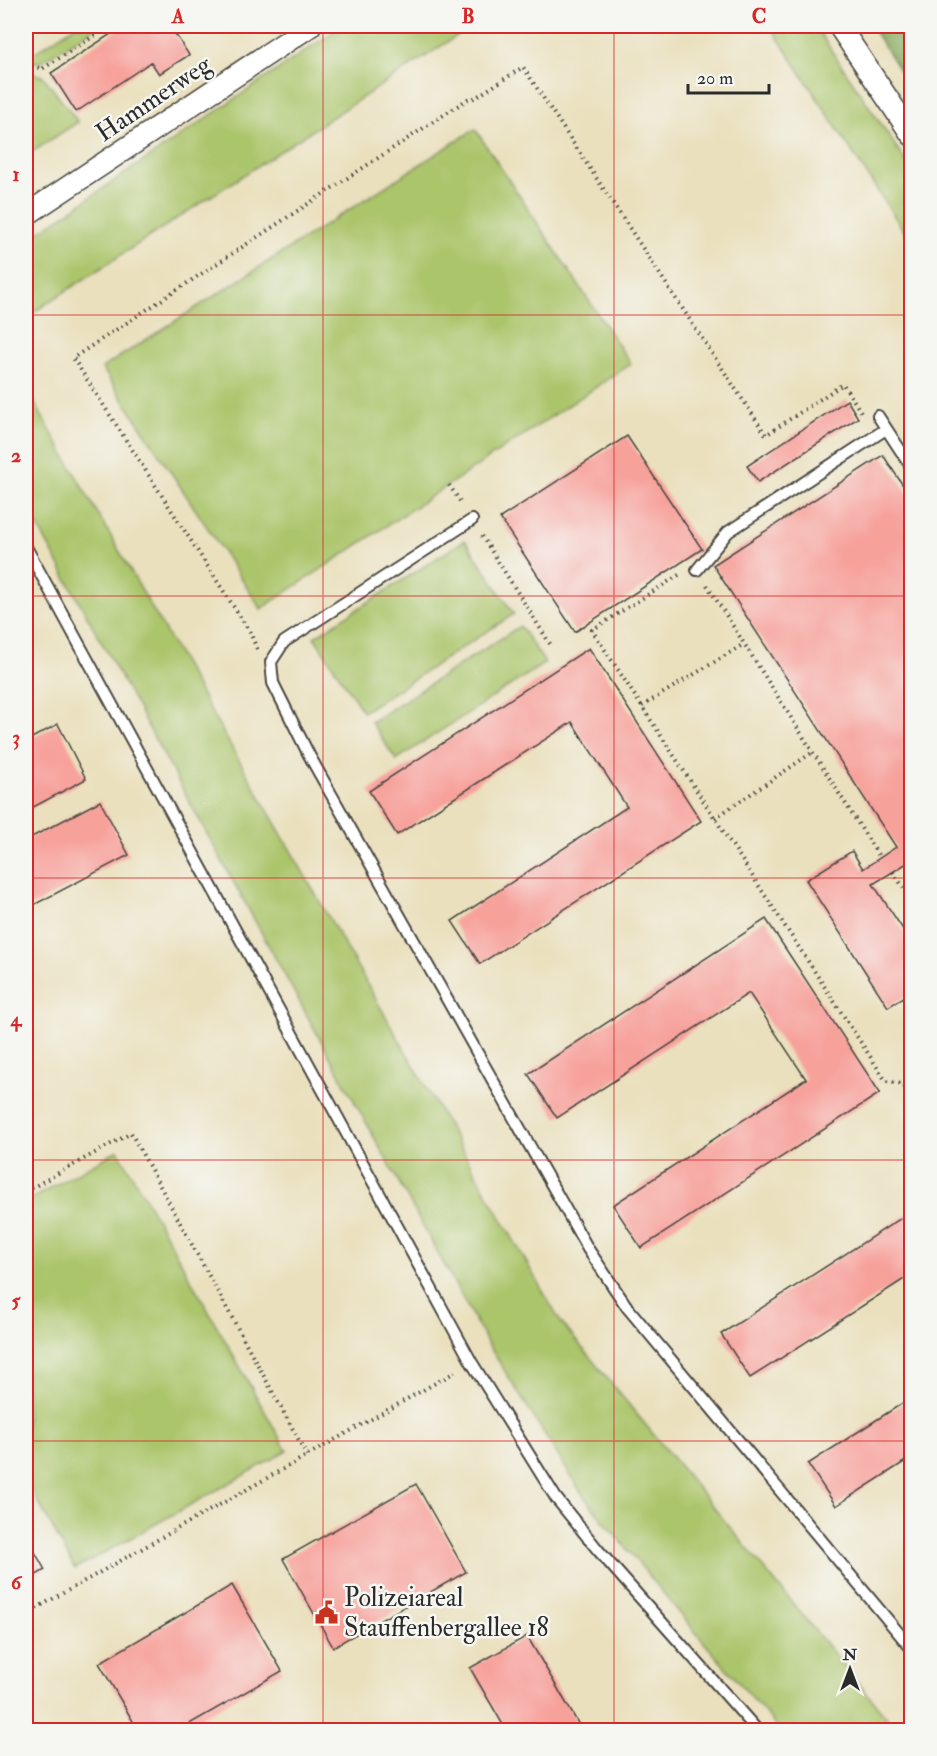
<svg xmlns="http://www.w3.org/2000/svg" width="937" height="1756" font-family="'IM FELL Double Pica',serif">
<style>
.green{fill:#abc56b;stroke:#6b784b;stroke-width:1.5}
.forest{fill:#88aa5f;stroke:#5a6a45;stroke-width:1.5}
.building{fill:#f7a19b}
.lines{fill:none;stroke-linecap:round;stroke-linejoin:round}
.lane-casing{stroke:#484641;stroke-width:14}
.street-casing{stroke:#484641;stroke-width:24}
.path{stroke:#484641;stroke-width:4;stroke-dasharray:1.5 4.5;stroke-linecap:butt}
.lane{stroke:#fff;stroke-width:10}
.street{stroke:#fff;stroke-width:21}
.grid{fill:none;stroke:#d62828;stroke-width:1.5;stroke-opacity:0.55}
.labels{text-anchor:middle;stroke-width:5;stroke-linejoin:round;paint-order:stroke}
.street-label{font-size:26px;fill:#2b2b2b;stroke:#f6f6f2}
.poi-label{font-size:26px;fill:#2b2b2b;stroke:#f6f6f2;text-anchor:start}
.neatline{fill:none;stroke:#d62828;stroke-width:2}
.grid-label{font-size:20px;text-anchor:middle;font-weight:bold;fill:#d62828}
</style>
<rect width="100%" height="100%" fill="#f6f6f2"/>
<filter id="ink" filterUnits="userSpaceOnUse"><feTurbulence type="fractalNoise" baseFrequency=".0167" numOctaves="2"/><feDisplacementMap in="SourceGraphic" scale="12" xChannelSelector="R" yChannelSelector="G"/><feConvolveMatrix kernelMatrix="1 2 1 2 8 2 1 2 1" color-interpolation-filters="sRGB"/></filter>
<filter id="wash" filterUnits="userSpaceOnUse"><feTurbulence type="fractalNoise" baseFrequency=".008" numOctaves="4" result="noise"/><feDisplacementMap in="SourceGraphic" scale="24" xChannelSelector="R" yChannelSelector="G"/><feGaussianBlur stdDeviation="1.35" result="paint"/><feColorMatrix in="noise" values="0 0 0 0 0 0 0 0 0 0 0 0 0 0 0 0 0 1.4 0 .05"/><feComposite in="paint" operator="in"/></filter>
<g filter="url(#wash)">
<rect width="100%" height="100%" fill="#eae0bd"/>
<path class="green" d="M75,26H98L39,63L26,58Z
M342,26H472L26,317V241Z
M770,26H815L911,169V242Z
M26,72L43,76L78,122L26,156Z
M475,129L631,364L261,609L102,368Z
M26,388L560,1321L897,1730H780L707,1646L584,1497L489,1346L26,505Z
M465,540L514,614L363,712L314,637Z
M520,626L545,663L396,760L371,722Z
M118,1150L287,1451L75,1569L26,1480V1202Z"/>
<path class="forest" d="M871,26H911V89Z"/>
<g id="blocks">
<path class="building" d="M123,26H170L189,55L159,74L151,62L76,112L51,73Z
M847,400L858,418L758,482L747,466Z
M627,436L702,549L575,632L500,518Z
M883,455L912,499V870L907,863L873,884L912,943V992L888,1007L806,880L852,851L863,869L896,847L713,565Z
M589,648L701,821L480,964L452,921L627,807L572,722L397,835L369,791Z
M58,724L86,779L26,811V741Z
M100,801L129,855L26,909V840Z
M766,919L880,1093L641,1248L613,1205L806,1079L749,993L557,1118L528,1074Z
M912,1211V1274L750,1378L721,1334Z
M912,1397V1457L836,1506L808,1464Z
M416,1484L466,1572L333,1647L283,1559Z
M26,1536L45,1570L26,1581Z
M232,1585L282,1671L179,1730H138L99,1663Z
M527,1636L582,1730H506L470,1668Z"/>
</g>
</g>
<g filter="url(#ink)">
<use href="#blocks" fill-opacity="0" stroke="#484641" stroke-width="1.5"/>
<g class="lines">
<defs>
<path id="lane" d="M878,416L912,468
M472,520L284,642L271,662L273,683L309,755L588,1249L627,1307L912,1649
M26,547L472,1363L556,1498L598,1550L757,1730
M697,570L728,532L886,429"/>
<path id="street" d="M839,26L912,135
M26,215L310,26"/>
</defs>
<use href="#lane" class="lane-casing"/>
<use href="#street" class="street-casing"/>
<path class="path" d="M26,64L42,69L110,26
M449,485L462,504
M482,536L552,647
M679,575L592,630L886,1081L902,1084L912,1099
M707,585L880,858
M257,649L250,632L73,358L468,99L475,98L523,67L766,435L843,384L861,412
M642,706L744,644
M715,818L813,752
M893,872L912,900
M906,1091L912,1087
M26,1191L131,1133L307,1455
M26,1614L455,1372"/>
<use href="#lane" class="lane"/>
<use href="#street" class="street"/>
</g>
</g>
<path class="grid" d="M323,26V1730M614,26V1730M26,315H912M26,596H912M26,878H912M26,1160H912M26,1441H912"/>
<defs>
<symbol id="civic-bare" viewBox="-9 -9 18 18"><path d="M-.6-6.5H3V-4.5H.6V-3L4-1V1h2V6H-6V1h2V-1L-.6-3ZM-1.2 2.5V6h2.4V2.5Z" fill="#c8321e" stroke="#f6f6f2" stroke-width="2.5" paint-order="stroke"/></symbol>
</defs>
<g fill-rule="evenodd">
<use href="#civic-bare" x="310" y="1596" width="33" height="33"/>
</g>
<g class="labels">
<g class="street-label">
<text transform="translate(153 98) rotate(-34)" y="9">Hammerweg</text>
</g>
<g class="poi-label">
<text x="344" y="1606">Polizeiareal<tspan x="344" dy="30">Stauffenbergallee 18</tspan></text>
</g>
</g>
<rect width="937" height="1756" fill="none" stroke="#f6f6f2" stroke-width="66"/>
<g transform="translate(850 1669)" stroke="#f6f6f2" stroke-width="4.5" paint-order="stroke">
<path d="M0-4.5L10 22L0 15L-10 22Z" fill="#2b2b2b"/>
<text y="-9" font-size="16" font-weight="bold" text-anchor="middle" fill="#2b2b2b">N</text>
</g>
<path d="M688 84v9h81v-9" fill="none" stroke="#2b2b2b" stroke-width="3"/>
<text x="697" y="84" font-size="18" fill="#2b2b2b" stroke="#f6f6f2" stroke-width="4.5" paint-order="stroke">20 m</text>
<rect x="33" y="33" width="871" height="1690" class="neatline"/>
<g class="grid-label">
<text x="178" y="23">A</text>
<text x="468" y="23">B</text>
<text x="759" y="23">C</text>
<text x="16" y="181">1</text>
<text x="16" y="462">2</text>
<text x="16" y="744">3</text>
<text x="16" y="1026">4</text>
<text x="16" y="1307">5</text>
<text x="16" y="1589">6</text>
</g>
</svg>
